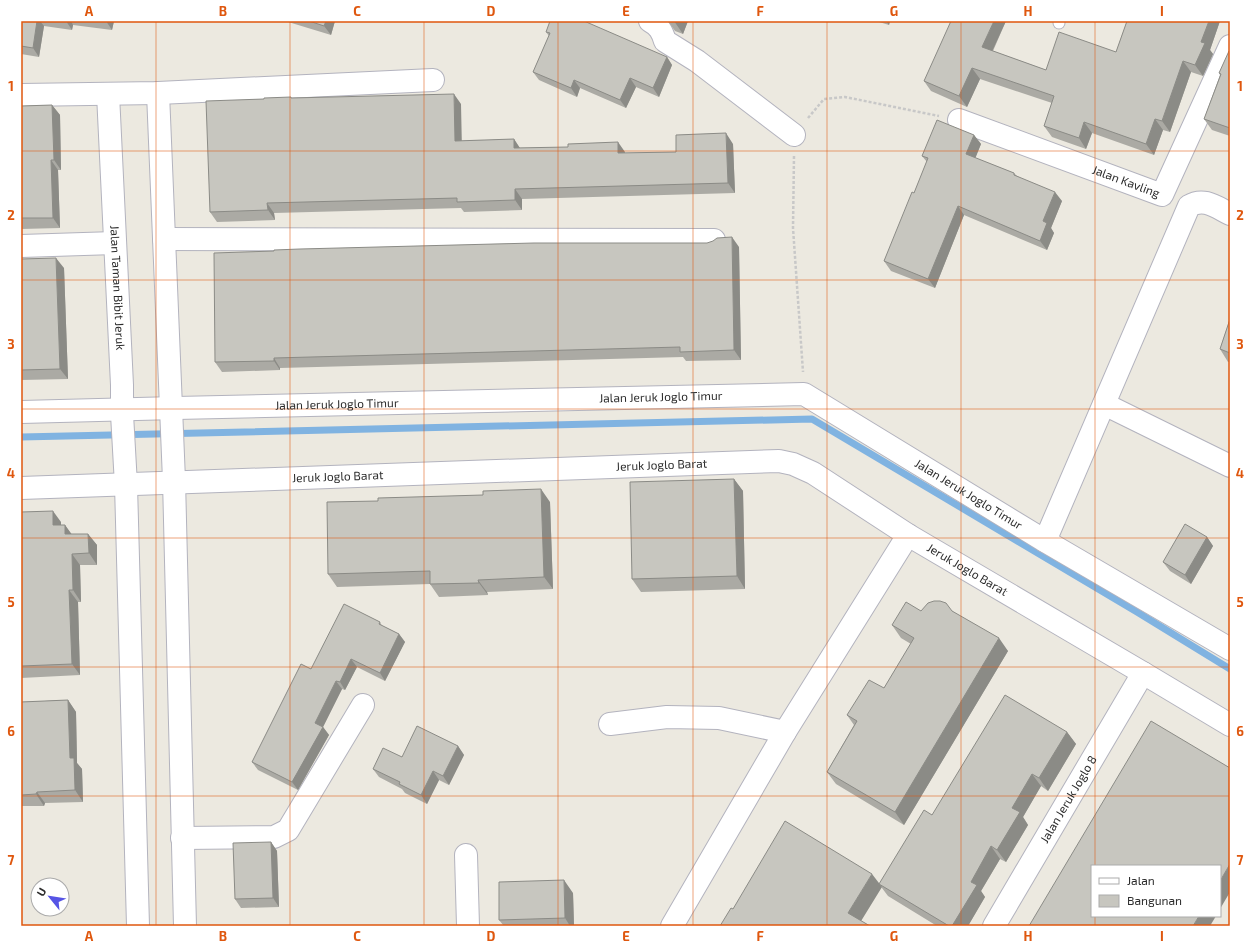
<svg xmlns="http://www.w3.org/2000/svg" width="1251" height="947" font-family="'Exo 2',sans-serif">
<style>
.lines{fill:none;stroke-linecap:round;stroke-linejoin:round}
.stream{stroke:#80b3e1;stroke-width:7}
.lane-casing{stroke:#b3b3be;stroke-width:13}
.street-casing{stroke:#b3b3be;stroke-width:24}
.path{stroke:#c8c8c8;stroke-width:2.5;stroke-dasharray:3 2;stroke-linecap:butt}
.lane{stroke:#fff;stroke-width:11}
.street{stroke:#fff;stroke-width:22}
.wall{fill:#abaaa4}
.shaded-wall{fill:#8b8b86}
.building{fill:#c7c6bf;stroke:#8b8b86}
.grid{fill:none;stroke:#df570e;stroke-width:1;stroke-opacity:0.55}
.labels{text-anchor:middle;stroke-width:3.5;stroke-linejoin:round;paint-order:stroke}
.street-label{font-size:12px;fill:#2c2c2c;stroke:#fff}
.neatline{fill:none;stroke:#df570e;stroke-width:1.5}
.grid-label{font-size:13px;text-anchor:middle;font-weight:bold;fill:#df570e}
</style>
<rect width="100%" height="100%" fill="#ece9e0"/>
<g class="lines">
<path class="stream" d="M21,437L812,419L1137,612L1230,669"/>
<defs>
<path id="lane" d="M1059,21V23"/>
<g id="street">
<path d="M650,21C659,26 662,31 665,41L697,61L794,135"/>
<path d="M158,93L174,480L185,926"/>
<path id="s1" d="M108,94L122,385V414L126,485L138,926"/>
<path d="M21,95L158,93L433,80"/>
<path id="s2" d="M959,120L1162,195L1230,46"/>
<path d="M164,239L714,240"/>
<path d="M21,246L115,243"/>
<path d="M1104,404L1230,466"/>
<path id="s3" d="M21,412L176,408L804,394L1045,541L1230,649"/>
<path id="s4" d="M21,488L779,461L793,464L813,473L908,535L1143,673L1230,725"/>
<path d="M1045,541L1189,206C1204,197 1216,207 1230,214"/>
<path d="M610,724L667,717L719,718L785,732"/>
<path d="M182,838L274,837L288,830L363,705"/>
<path d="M466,855L468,926"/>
<path d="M672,926L785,732L908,535"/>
<path id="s5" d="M994,926L1143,673"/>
</g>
</defs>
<use href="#lane" class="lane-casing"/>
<use href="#street" class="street-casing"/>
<path class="path" d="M808,118L824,99L845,97L939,116
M794,156L793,228L803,372"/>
<use href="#lane" class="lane"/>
<use href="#street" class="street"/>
</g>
<path class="wall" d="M21,21H114L112,30L73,25L72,30L44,26L39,57L21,54Z
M285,21H335L331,35Z
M668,21H688L683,34L675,31Z
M876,21H890L889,25Z
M1006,21L993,51L1046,70L1116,52L1127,21H1220L1210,50L1213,54L1203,76L1191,72L1170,132L1163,130L1154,155L1092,133L1086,149L1052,137L1044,126L1052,103L980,79L967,107L931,91L924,81Z
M546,32L667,57L672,65L659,97L636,87L626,108L580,88L577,97L539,80L533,72L549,36Z
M1230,52V136L1212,130L1204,119L1220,75L1219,73Z
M292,98L461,104V141L514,139L520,148L625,152V153L676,152L733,144L735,193L522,199V210L464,212L461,208L274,213L275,220L217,222L210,212L264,99Z
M52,105L60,115L61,170H58L60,228L21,229V106Z
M974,135L981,144L975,158L1014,173L1017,176L1062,201L1051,228L1054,233L1047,250L964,215L935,288L891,271L884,261L914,193L927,162L922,156Z
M739,247L741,360L686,361L683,357L280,368V370L222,372L215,362Z
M21,259L64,268L68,379L21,380Z
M1230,319V362H1228L1220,349Z
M734,479L743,491L745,589L641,592L632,579Z
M550,502L553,589L487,592L488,595L439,597L430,584L337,587L328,574Z
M21,512L61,522V525H65L71,534H88L97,545V565H80L81,602H78L80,675L21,678Z
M1207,537L1213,546L1191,584L1170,571L1163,562Z
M921,611H952L1008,651L904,825L836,784L827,772L854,725L847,715L884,688L911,644L901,638L892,625Z
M380,622L382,626L399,634L405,642L385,681L357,667L345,690L342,689L323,727L329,735L298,790L258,770L252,762L311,669Z
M68,700L76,712L77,763L82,769L83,802L45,803L44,806H21V702Z
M1067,732L1076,744L1048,791L1041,786L1023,817L1028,825L1006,862L1000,859L981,891L985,897L968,926H937L888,896L879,884L932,815Z
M458,746L464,755L449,785L439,780L427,804L405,793L402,789L379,777L373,769L402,757Z
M271,842L277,851L279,907L241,908L235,899Z
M573,893L574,926H504L499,920Z"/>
<path class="shaded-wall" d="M37,21H40L44,26L39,57L33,48Z
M66,21H71L73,25L72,30Z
M106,21H114L112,30Z
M326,21H335L331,35L324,26Z
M674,21H688L683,34Z
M886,21H890L889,25Z
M994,21H1006L989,58L982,47Z
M1209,21H1220L1210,50L1213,54L1203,76L1195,65L1201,42Z
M667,57L672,65L659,97L653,88Z
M1183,61L1191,72L1170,132L1162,121Z
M972,68L980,79L967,107L959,96Z
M630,78L636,87L626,108L620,100Z
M574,80L580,88L577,97L571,88Z
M454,94L461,104L462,151L455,141Z
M52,105L60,115L61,170L54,160Z
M1155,119L1163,130L1154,155L1146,144Z
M1084,122L1092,133L1086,149L1079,138Z
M726,133L733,144L735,193L728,183Z
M974,135L981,144L973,164L966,154Z
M514,139L521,150L514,148Z
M618,142L625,152V163L618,153Z
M51,160L58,170L60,228L53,218Z
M515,189L522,199V210L515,200Z
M1055,192L1062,201L1051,228L1054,233L1047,250L1040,241L1043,221Z
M267,203L274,213L275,220L268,210Z
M958,206L964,215L935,288L928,279Z
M732,237L739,247L741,360L734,350Z
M56,258L64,268L68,379L60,369Z
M274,358L280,368V370L274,361Z
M734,479L743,491L745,589L737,576Z
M541,489L550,502L553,589L544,577Z
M53,511L61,522V537L53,525Z
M65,525L73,536L65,534Z
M88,534L97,545V565L89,553Z
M1207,537L1213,546L1191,584L1185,575Z
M72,554L80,565L81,602L73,590Z
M478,580L487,592L488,595L479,583Z
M69,590L78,602L80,675L72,664Z
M399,634L405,642L385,681L380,673Z
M999,638L1008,651L904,825L895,812Z
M351,659L357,667L345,690L340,682Z
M336,681L342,689L322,729L323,727L329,735L298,790L292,782L315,723Z
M68,700L76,712L77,763L82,769L83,802L75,790L70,758Z
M1067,732L1076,744L1048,791L1039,778Z
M458,746L464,755L449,785L443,776Z
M433,771L439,780L427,804L421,795Z
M1032,774L1041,786L1023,817L1028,825L1006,862L997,850L1012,808Z
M37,792L45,803L44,806L36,794Z
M271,842L277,851L279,907L273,898Z
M991,846L1000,859L981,891L985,897L968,926H952L971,882Z
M1230,864V892L1220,909V881Z
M872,874L882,887L858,926L848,913Z
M564,880L573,893L574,926H570L565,918Z
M1199,916H1216L1210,926H1193Z"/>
<path class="building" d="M21,21H37L33,48L21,46Z
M309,21H326L324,26Z
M550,21H584L667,57L653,88L630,78L620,100L574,80L571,88L533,72L550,33L546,32Z
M951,21H994L982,47L1046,70L1059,32L1116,52L1127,21H1209L1201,42L1205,43L1195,65L1183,61L1162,121L1155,119L1146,144L1084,122L1079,138L1044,126L1054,96L972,68L959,96L924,81Z
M1229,51L1230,52V128L1204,119L1221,74L1219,73Z
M454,94L455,141L514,139V148L568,147V144L618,142V153L676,152V135L726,133L728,183L515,189V200L457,202V198L267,203L268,210L210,212L206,101L264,99V98L291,97V98Z
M52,105L54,160H51L53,218H21V106Z
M937,120L974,135L966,154L1014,173V175L1055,192L1043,221L1047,223L1040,241L958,206L928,279L884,261L912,192L914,193L928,158L922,156Z
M732,237L734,350L680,352V347L274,358V361L215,362L214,253L274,251V250L300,249L534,243H707L713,241L717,238Z
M56,258L60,369L21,370V259Z
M1230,319V353L1220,349Z
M734,479L737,576L632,579L630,482Z
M541,489L544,577L478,580L479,583L430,584V571L328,574L327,502L378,501V498L483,495V491Z
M53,511V525H65V534H88L89,553L72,554L73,590H69L72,664L21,666V512Z
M1185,524L1207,537L1185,575L1163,562Z
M934,601H940L946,603L952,611L999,638L895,812L827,772L857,721L847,715L869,680L884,688L914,638L892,625L906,602L921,611L928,603Z
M344,604L380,622L379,624L399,634L380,673L351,659L340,682L336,681L315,723L323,727L292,782L252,762L301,664L311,669Z
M1005,695L1067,732L1039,778L1032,774L1012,808L1020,812L997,850L991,846L971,882L977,885L952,926H949L879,884L924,810L932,815Z
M68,700L70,758H74L75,790L37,792L36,794L21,795V702Z
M1151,721L1230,768V864L1220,881V866H1092V916H1199L1193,926H1029Z
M417,726L458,746L443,776L433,771L421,795L399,784L400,782L373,769L383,748L402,757Z
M785,821L872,874L848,913L870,926H720L731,908L733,909Z
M271,842L273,898L235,899L233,843Z
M564,880L565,918L499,920V882Z"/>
<path class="grid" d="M156,21V926M290,21V926M424,21V926M558,21V926M693,21V926M827,21V926M961,21V926M1095,21V866M21,151H1230M21,280H1230M21,409H1230M21,538H1230M21,667H1230M21,796H1230M1095,916V926"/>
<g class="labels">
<g class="street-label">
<text dy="4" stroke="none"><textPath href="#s2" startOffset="178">Jalan Kavling</textPath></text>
<text dy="4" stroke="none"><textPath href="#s1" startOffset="194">Jalan Taman Bibit Jeruk</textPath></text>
<text dy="4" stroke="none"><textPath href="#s3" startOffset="640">Jalan Jeruk Joglo Timur</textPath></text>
<text dy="4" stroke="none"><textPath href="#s3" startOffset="316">Jalan Jeruk Joglo Timur</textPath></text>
<text dy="4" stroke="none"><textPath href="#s4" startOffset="641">Jeruk Joglo Barat</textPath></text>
<text dy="4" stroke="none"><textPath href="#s4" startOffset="317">Jeruk Joglo Barat</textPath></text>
<text dy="4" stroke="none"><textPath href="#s3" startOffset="976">Jalan Jeruk Joglo Timur</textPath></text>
<text dy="4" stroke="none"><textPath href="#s4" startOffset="977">Jeruk Joglo Barat</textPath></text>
<text dy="4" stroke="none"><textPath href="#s5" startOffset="147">Jalan Jeruk Joglo 8</textPath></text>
</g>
</g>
<rect width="1251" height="947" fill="none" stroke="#ffffff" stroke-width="44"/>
<rect x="1091" y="865" width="130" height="52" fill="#ffffff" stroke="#ababab"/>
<rect x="1099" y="878" width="20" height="6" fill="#ffffff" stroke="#ababab"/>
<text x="1127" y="885" font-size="12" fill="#2c2c2c">Jalan</text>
<rect x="1099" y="895" width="20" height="12" fill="#c7c6bf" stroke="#ababab"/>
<text x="1127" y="905" font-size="12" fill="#2c2c2c">Bangunan</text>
<g transform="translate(50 897) rotate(300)"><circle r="19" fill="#ffffff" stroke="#ababab"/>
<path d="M0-3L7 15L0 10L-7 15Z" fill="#5654e5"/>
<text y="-6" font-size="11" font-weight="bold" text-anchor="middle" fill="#2c2c2c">U</text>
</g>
<rect x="22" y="22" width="1207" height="903" class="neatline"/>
<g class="grid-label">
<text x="89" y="16">A</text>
<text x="223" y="16">B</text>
<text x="357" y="16">C</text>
<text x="491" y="16">D</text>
<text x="626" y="16">E</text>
<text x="760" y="16">F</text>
<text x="894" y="16">G</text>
<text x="1028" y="16">H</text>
<text x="1162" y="16">I</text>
<text x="11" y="91">1</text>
<text x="1240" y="91">1</text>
<text x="11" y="220">2</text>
<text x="1240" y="220">2</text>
<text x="11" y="349">3</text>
<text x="1240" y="349">3</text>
<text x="11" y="478">4</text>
<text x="1240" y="478">4</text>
<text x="11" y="607">5</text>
<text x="1240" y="607">5</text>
<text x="11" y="736">6</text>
<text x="1240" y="736">6</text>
<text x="11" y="865">7</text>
<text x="1240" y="865">7</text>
<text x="89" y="941">A</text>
<text x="223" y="941">B</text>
<text x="357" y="941">C</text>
<text x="491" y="941">D</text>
<text x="626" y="941">E</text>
<text x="760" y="941">F</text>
<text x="894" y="941">G</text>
<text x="1028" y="941">H</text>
<text x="1162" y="941">I</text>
</g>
</svg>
